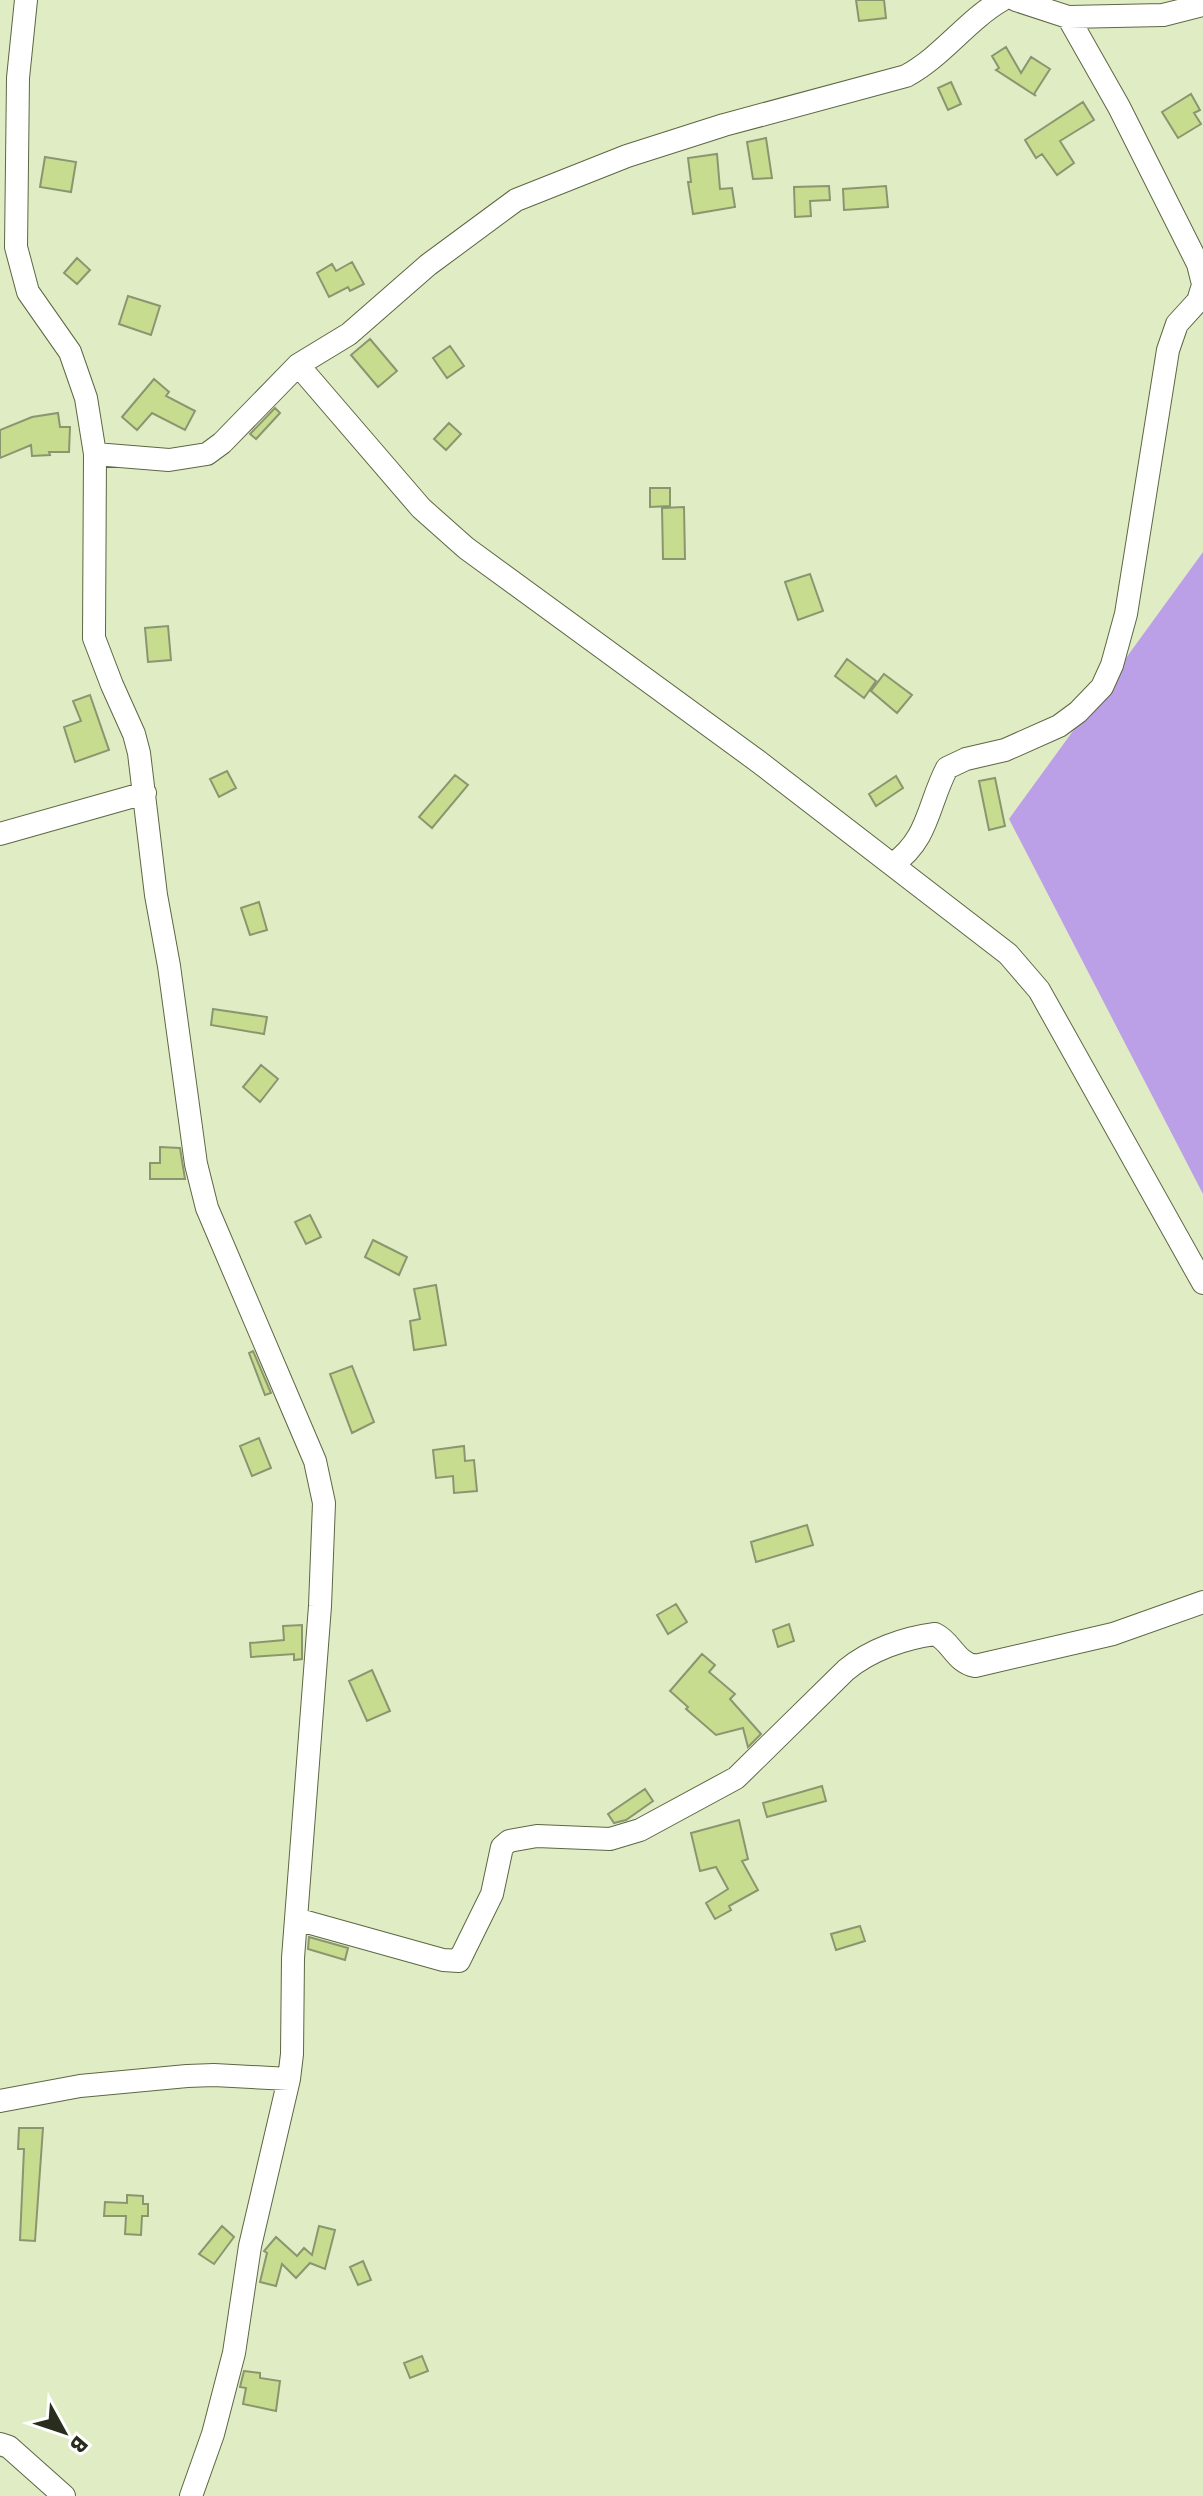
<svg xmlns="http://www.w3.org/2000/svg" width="1203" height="2496" font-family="'Fira Sans',sans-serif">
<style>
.forest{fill:#bba0e7}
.building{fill:#c7dc8f;stroke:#8b9670;stroke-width:2}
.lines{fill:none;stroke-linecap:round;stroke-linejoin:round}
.street-casing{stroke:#5c6743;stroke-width:24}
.street{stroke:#fff;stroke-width:22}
</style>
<rect width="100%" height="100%" fill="#e0edc4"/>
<path class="forest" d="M1203,552V1194L1009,819Z"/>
<path class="building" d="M856,0H884L886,18L859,21Z
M1006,47L1021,73L1031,57L1050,69L1034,94L1036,96L996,70L999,68L992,56Z
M951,82L961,104L948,110L938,88Z
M1191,94L1200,110L1194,113L1201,124L1178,138L1162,112Z
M1083,102L1094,120L1060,141L1074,163L1057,175L1042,154L1036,158L1025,140Z
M766,138L772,178L753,179L747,142Z
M717,154L720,189L732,188L735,207L693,214L688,182H691L688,158Z
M45,157L76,162L71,192L40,187Z
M829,186L830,200L810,201L811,216L795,217L794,187Z
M886,186L888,207L844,210L843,189Z
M77,258L90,270L77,284L64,273Z
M352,262L364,284L350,291L348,287L329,297L317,273L332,264L336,271Z
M128,296L160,306L151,335L119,324Z
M370,339L397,371L378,387L351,355Z
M450,346L464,366L447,378L433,358Z
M154,379L169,392L166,396L195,411L185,430L152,413L137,430L122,417Z
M275,408L280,413L256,439L250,434Z
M58,413L60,427H70L69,452H49L50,455L32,456L31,445L0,458V430L32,417Z
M449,423L461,434L446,450L434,439Z
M650,488H670V506L650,507Z
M684,507L685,559H663L662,508Z
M810,574L823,611L798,620L785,582Z
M168,626L171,660L148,662L145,628Z
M847,659L876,681L864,698L835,676Z
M884,674L912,695L897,713L871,691Z
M90,695L109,750L75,762L64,727L81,721L73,701Z
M227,771L236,788L219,797L210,779Z
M455,775L468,785L432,828L419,817Z
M896,776L903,788L876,806L869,794Z
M995,778L1005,826L989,830L979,781Z
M259,902L267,930L250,935L241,908Z
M213,1009L267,1017L264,1034L211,1025Z
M261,1065L278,1079L260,1102L243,1087Z
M160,1147L180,1148L185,1179H150V1163H160Z
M310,1215L321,1237L306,1244L295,1222Z
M373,1240L407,1257L399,1275L365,1257Z
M436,1285L446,1345L414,1350L410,1321L420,1319L414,1289Z
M253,1351L271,1393L265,1395L249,1353Z
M352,1366L374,1422L352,1433L330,1374Z
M259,1438L271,1468L252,1476L240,1446Z
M464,1446L465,1461L474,1460L477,1491L454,1493L453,1476L436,1478L433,1450Z
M807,1525L813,1545L756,1562L751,1542Z
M676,1604L687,1622L668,1634L657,1615Z
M789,1624L794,1641L778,1647L773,1630Z
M302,1625V1659L294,1660V1654L251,1657L250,1643L284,1640L283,1626Z
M702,1654L715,1665L709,1672L735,1694L730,1699L761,1734L748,1747L743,1728L716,1735L686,1709L688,1707L670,1691Z
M372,1670L390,1711L367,1721L349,1681Z
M822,1786L826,1801L767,1817L763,1803Z
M645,1789L653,1801L626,1820L614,1823L608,1814Z
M739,1820L748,1859L742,1861L758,1890L729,1906L731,1910L715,1919L706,1903L728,1889L716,1867L700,1871L691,1833Z
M860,1926L865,1941L836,1950L831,1934Z
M309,1937L348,1948L345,1960L308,1949Z
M19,2128H43L35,2241L20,2240L24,2149H18Z
M127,2195L143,2196V2204H148V2216H142L141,2235L125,2234L126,2216H104L105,2202L127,2203Z
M222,2226L234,2237L214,2264L199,2254Z
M319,2226L335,2230L325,2269L310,2263L296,2278L282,2264L276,2286L260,2282L267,2253L264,2251L276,2237L297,2256L304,2248L312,2255Z
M363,2261L371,2280L358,2285L350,2267Z
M422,2356L428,2371L410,2378L404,2363Z
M244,2371L260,2373V2378L280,2381L276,2411L243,2404L246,2388L240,2387Z"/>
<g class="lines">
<defs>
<path id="street" d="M26,0L18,78L16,247L28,292L70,352L86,398L95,454L94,638L112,685L134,734L139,753L156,895L169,966L196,1164L207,1208L315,1461L324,1503L320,1606L293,1958L292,2054L289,2079L250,2246L234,2353L213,2434L191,2496
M1016,0L1068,17L1163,15L1203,5
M1068,17L1119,107L1198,264L1203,284
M298,365L421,508L466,548L759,762L1008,954L1039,990L1203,1283
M95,454L169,460L207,454L222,443L298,365L349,334L428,265L516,200L627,156L724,125L906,76C943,56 966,21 1002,0
M0,834L145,793
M893,864C929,839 928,804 947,768L966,759L1005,750L1059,726L1078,712L1102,687L1112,665L1126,614L1168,350L1177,324L1198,301L1203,285
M296,1919L443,1960L459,1961L492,1894L502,1847L509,1841L537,1836L610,1839L640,1830L736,1778L846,1670C870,1650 904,1638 935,1634C952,1642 955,1662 975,1666L1113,1634L1203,1602
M0,2101L80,2086L187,2076L214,2075L289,2079
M0,2444L9,2447L64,2496"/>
</defs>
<use href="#street" class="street-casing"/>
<use href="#street" class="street"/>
</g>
<g transform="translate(64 2432) rotate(130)" stroke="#ffffff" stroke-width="6" paint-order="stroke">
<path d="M0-6L14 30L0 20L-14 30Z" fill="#282d1d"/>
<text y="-12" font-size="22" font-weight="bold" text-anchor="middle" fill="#282d1d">B</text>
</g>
</svg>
